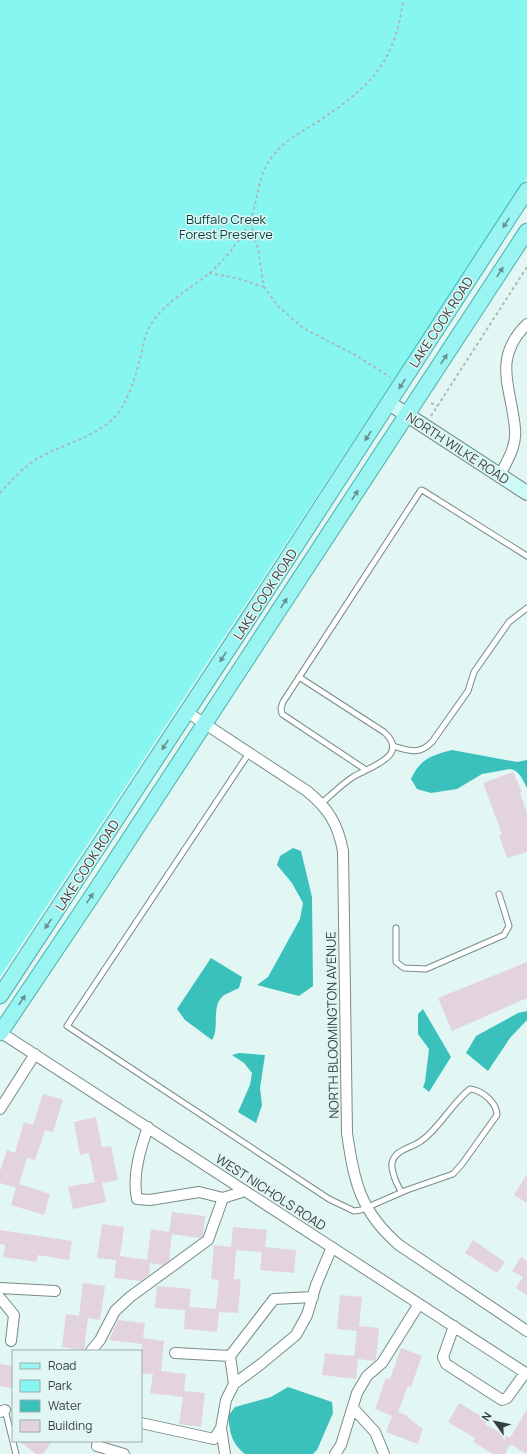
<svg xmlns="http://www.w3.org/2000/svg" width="527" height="1454" font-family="Manrope,sans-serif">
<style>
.green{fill:#87f6f1}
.water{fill:#3ac1bc}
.building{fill:#e2d3dd}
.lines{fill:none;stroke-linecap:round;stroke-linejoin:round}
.lane-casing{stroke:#798b89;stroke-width:7}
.street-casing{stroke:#798b89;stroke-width:12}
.secondary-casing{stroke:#798b89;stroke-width:16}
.primary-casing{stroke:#4cb0ac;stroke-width:17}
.path{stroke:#aabab9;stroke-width:2;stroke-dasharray:3 3;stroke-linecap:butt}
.lane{stroke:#fff;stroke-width:5}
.street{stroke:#fff;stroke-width:10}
.secondary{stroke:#cdfaf8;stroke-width:14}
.primary{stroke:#9af4f1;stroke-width:15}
.oneway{fill:#64908f}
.labels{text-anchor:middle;stroke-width:3;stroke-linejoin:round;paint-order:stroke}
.park-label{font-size:13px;fill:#003f3d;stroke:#e2f6f4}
.street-label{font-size:13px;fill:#373f3e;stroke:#e2f6f4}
</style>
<rect width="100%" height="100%" fill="#e2f6f4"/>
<path class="green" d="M0,0H527V178L0,977Z"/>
<path class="water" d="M452,750L517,762L527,760V788C523,780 519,770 510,769L482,774L457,789L431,793L417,789L411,779C420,759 432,755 452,750Z
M293,848L301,851L312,897L313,986L299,996L257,985L268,977L300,919L303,903L292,883L277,865L280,856Z
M211,958L242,977L239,988C234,991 226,993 222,997C211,1008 220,1028 212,1040L185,1020L177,1009Z
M423,1009L451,1057L429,1092L423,1087L425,1082L429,1049L418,1034V1014Z
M527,1011V1020L510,1038L488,1071L466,1053L476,1036L518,1013Z
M239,1053L265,1055L260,1088L262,1105L256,1123L238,1112L250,1085L252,1073L244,1063L232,1055Z
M288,1387L332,1402L333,1413L317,1450L313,1454H245C231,1443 230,1432 228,1416L235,1407L271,1397Z"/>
<path class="building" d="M513,772L522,792L520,793L527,813V852L507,858L499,835L502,834L483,783Z
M527,962V998L452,1031L438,998Z
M43,1094L63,1100L53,1132L45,1130L35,1160L27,1158L19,1184L50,1194L44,1215L11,1205L16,1188L0,1183V1171L7,1150L15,1153L24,1122L33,1125Z
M96,1117L102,1147L111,1146L118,1180L102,1183L106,1202L73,1209L68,1187L95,1182L89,1153L80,1155L74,1122Z
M527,1174V1203L514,1195Z
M172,1212L205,1216L203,1236L200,1238L172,1234L169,1261L163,1265L150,1263L149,1275L141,1281L114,1278L116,1260L97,1258L102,1224L124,1227L120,1256L147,1260L151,1229L169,1232Z
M233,1227L267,1230L265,1247L296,1250L294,1273L260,1270L262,1252L236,1250L234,1279H241L238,1313L219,1312L217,1332L184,1329L185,1310L155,1308L157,1286L191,1289L189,1307L216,1309L219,1280L211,1279L214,1245L231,1247Z
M0,1230L72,1241L69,1260L38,1255L37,1262L3,1257L5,1245L0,1244Z
M473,1240L505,1262L497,1273L465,1253Z
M521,1257L527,1261V1295L516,1288L523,1277L512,1271Z
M83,1283L105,1286L100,1320L88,1318L84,1350L62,1347L66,1314L79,1316Z
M340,1295L362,1297L359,1326L379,1328L376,1359L374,1361L358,1359L356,1379L322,1375L325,1353L354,1356L357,1331L337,1329Z
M118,1320L145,1323L143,1338L164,1341L161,1371L186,1374L184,1391L205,1393L201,1427L179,1424L183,1397L150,1393L153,1374L141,1373L142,1344L109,1340Z
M401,1348L422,1356L411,1387L408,1386L398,1412L408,1416L407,1417L423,1429L418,1444L386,1432L392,1416L375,1409L386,1378L390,1379Z
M0,1364L13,1366V1388L0,1386Z
M459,1403L488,1420L485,1424L510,1438L527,1409V1454L510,1444L505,1454H493L473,1442L475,1438L448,1422Z
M19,1441H52L43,1454H36Z"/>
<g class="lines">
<defs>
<path id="lane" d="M299,677L384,732C411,756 369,767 353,777C342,784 332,794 322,803
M393,746C410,751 419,755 432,742L468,691L474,672L509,622L527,608
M249,753L67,1026L329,1199L354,1211L361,1210L407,1190L453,1174L462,1164L497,1115C497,1103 482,1090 470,1089C452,1103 438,1130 421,1141C412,1148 395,1149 392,1163C391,1171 397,1186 402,1192
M366,770L282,714L281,708L283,702L421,490H422L527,556
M396,928V962L404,968L426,969L504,935L509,926L499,894
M5,1410L16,1454"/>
<path id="street" d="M500,475C507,461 517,446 515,429C512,389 491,359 527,324
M187,712L307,791C328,808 338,824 343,851L347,1133C354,1182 360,1211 399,1245L527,1331
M0,1032L527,1374
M0,1109L35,1054
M148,1127C140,1150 132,1176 137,1199L150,1200L199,1192L223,1198L245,1191
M0,1288L55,1291
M0,1298L14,1315L11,1341
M454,1326L443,1357L446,1364L502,1400L507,1398L525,1373
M91,1351L100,1340L115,1311L130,1297L208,1240L223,1198
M175,1353L230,1356
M234,1384L230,1356L274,1299L313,1297
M353,1408L375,1432L384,1454
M0,1412L5,1410
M141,1423L214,1439L221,1428L226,1400L234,1384L261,1364L296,1335L307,1315L316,1285L332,1247
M221,1428L225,1454
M98,1441L97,1446L124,1454
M335,1454L341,1445L357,1393L367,1376L382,1363L419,1304"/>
<path id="secondary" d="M389,403L527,493"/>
<path id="primary" d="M0,996L254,610L527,190
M0,1033L92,896L527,231"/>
</defs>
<use href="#lane" class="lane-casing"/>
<use href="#street" class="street-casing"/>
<use href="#secondary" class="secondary-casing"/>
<use href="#primary" class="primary-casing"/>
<path class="path" d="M250,222L258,249L264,287L278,306L303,328L357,356L390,377
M209,273L236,278L264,287
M431,403L437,406
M431,416L527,267
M0,493C11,481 22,468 37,459C60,445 101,436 118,413C130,397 136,374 141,355C143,347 144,339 147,332C160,303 190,290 212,271C219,264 227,256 233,248C238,241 245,232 249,223C260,198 255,176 276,152C286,140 303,131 316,123C368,88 395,65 403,0"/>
<use href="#lane" class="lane"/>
<use href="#street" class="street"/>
<use href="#secondary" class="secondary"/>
<use href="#primary" class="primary"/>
</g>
<defs><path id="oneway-solid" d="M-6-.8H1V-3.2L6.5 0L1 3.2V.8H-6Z"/></defs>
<g class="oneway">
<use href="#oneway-solid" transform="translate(506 223) rotate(123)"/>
<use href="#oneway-solid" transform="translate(500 272) rotate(-57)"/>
<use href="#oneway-solid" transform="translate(444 359) rotate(-57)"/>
<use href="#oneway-solid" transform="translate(402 384) rotate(123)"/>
<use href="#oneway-solid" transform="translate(368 436) rotate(123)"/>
<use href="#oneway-solid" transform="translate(355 495) rotate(-57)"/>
<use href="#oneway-solid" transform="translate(284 603) rotate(-57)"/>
<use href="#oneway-solid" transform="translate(223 657) rotate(123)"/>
<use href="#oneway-solid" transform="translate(165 745) rotate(123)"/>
<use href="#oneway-solid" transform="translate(90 898) rotate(-56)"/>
<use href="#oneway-solid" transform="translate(48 924) rotate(124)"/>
<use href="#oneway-solid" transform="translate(22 1000) rotate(-56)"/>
</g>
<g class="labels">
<g class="park-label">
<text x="226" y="224">Buffalo Creek<tspan x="226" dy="15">Forest Preserve</tspan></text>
</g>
<g class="street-label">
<text transform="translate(441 322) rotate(-57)" y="5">LAKE COOK ROAD</text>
<text transform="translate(458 448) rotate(33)" y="5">NORTH WILKE ROAD</text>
<text transform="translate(265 594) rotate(-57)" y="5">LAKE COOK ROAD</text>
<text transform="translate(87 865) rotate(-57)" y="5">LAKE COOK ROAD</text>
<text transform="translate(332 1025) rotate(-91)" y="5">NORTH BLOOMINGTON AVENUE</text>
<text transform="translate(271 1192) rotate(33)" y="5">WEST NICHOLS ROAD</text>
</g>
</g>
<rect x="12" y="1350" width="130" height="92" fill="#e2f6f4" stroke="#9eadab"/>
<rect x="20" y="1363" width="20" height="6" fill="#9af4f1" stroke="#9eadab"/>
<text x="48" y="1370" font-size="12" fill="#373f3e">Road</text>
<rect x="20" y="1380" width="20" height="12" fill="#87f6f1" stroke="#9eadab"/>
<text x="48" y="1390" font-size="12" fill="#373f3e">Park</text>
<rect x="20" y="1400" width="20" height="12" fill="#3ac1bc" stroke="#9eadab"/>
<text x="48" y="1410" font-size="12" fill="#373f3e">Water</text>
<rect x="20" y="1420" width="20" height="12" fill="#e2d3dd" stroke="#9eadab"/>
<text x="48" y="1430" font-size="12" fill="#373f3e">Building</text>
<g transform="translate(495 1422) rotate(303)" stroke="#e2f6f4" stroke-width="3" paint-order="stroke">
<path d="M0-3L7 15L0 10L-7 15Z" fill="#373f3e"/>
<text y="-6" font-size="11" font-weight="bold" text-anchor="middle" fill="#373f3e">N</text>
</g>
</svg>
